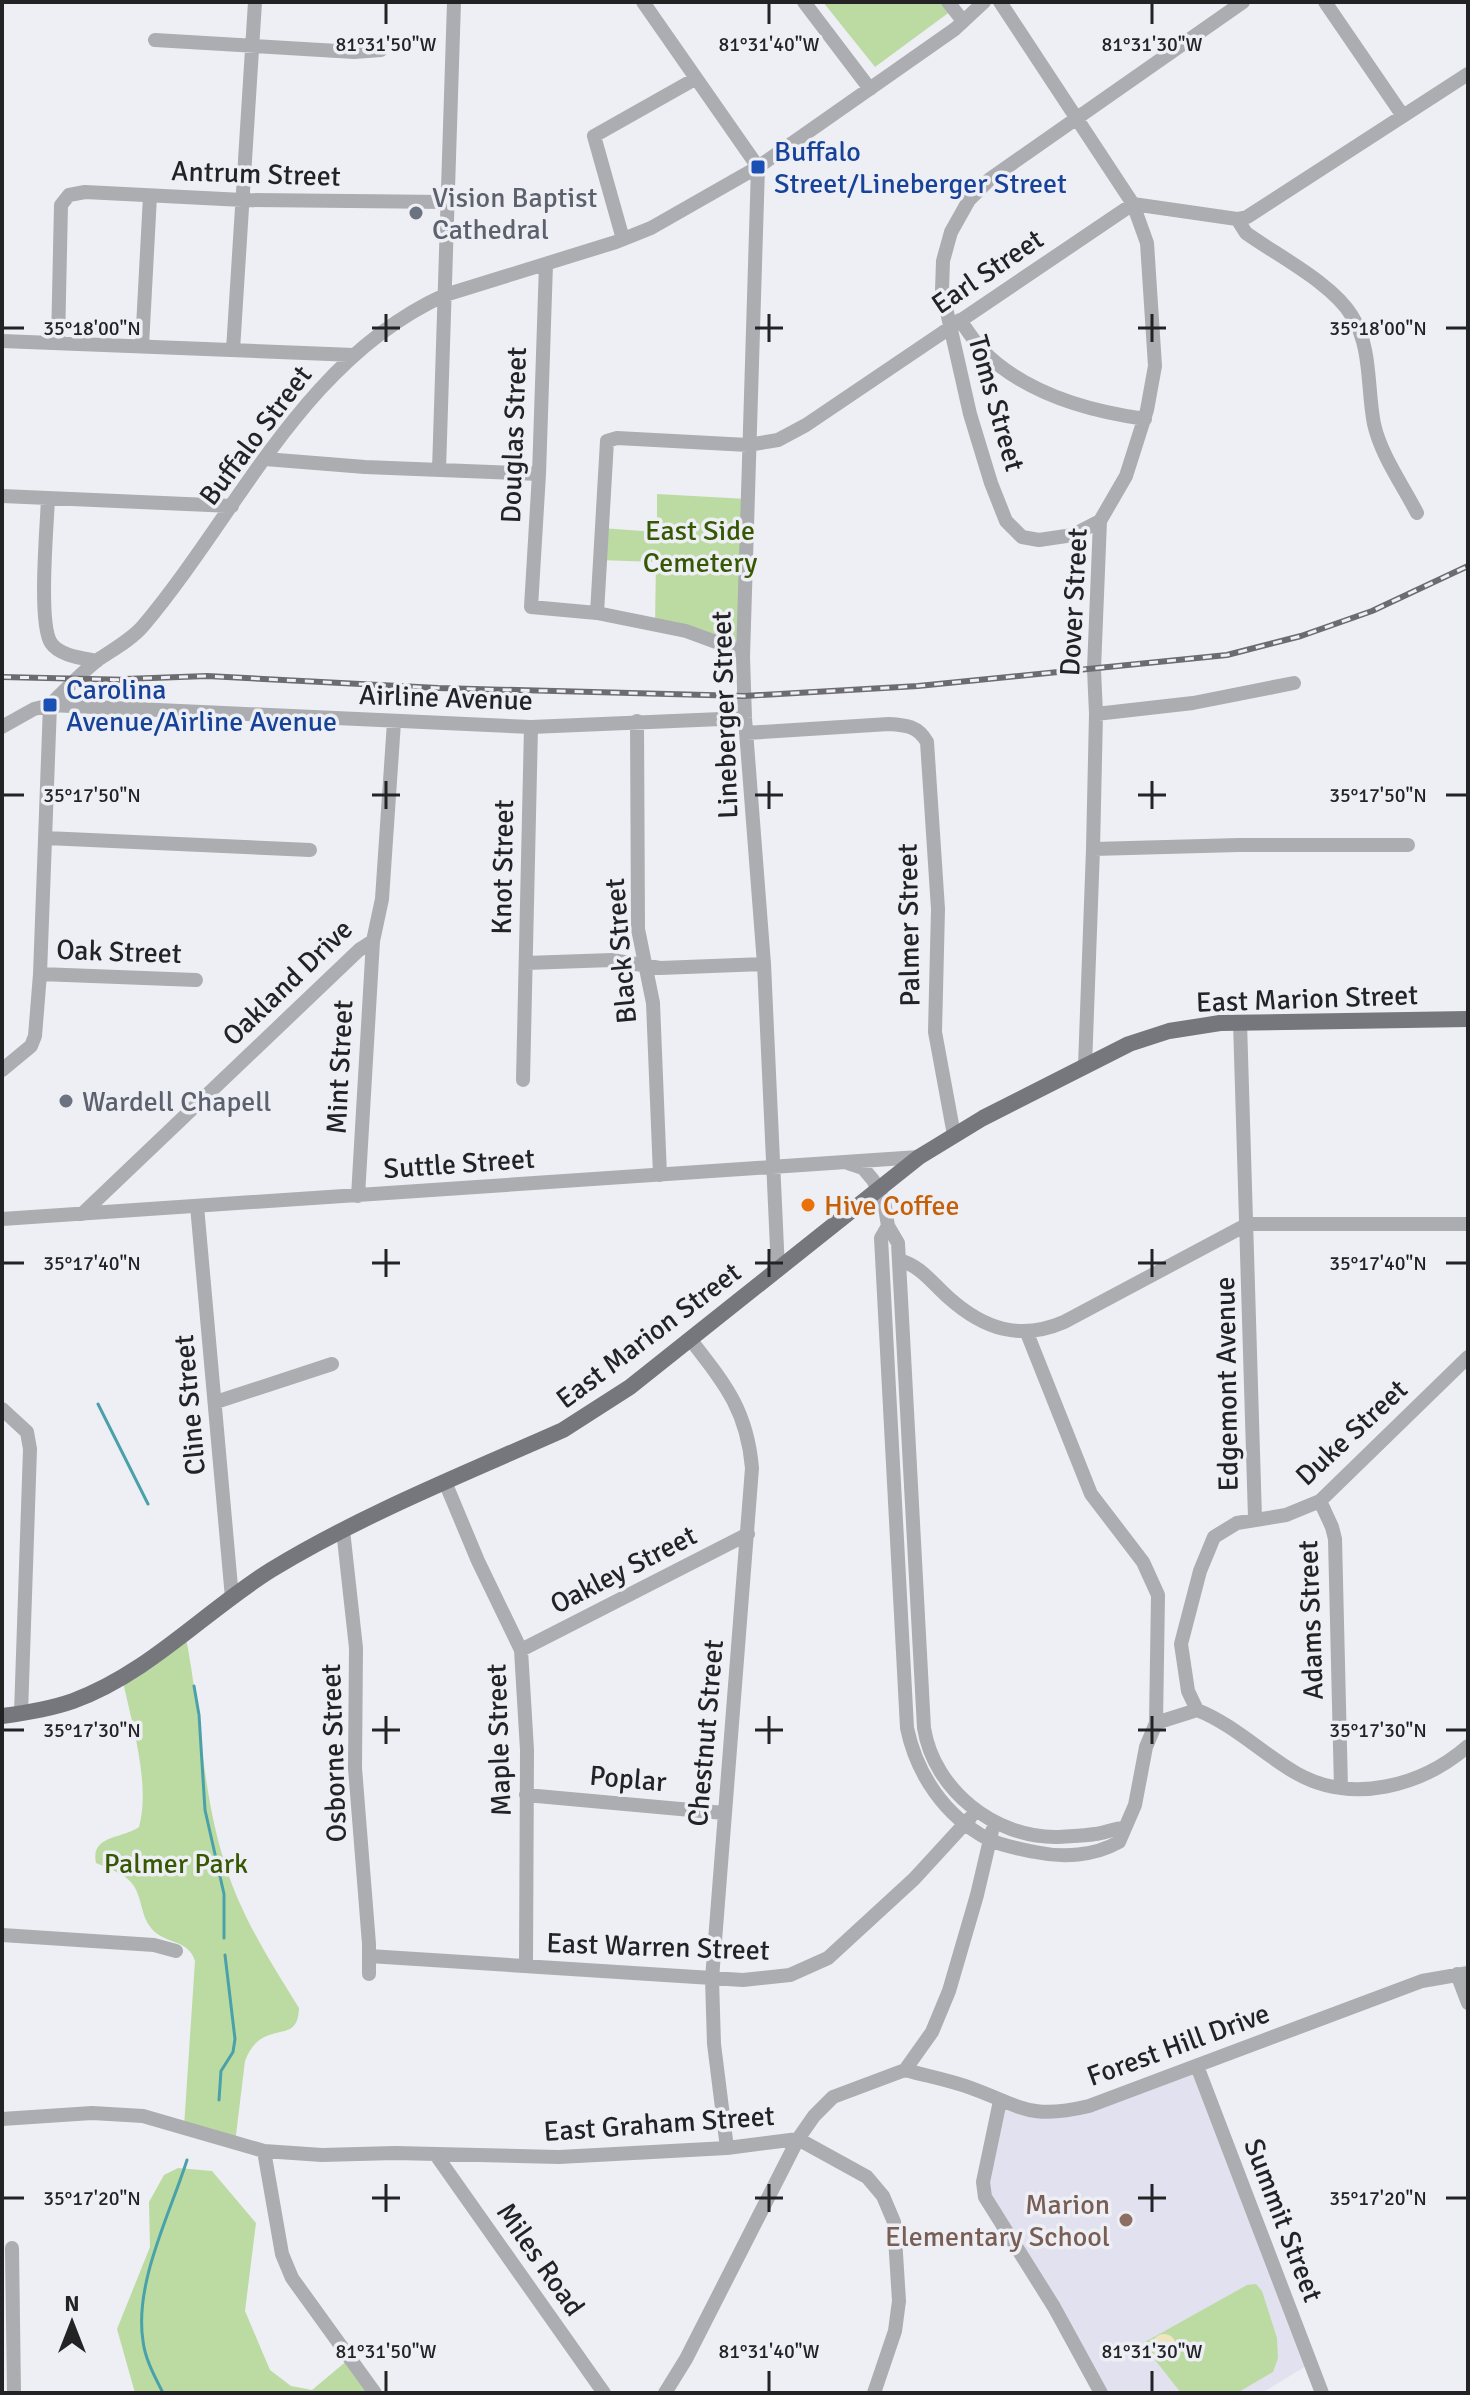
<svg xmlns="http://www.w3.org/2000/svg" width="1470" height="2395" font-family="Signika,sans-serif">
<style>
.built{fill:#e2e1ef}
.green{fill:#bcdba2}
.sand{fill:#efe5c0}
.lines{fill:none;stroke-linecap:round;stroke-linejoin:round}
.stream{stroke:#4aa1aa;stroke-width:3}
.minor{stroke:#acadb0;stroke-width:14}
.major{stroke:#75777c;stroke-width:16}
.rail-casing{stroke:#6c6c70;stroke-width:6}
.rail{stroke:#eeeef5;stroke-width:3;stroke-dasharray:9;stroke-linecap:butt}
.ticks{fill:none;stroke:#232326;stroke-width:3}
.transit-dot{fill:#1a4fb4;stroke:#eeeef5;stroke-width:3}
.worship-dot{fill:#6b7280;stroke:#eeeef5;stroke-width:3}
.food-dot{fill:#e8710a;stroke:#eeeef5;stroke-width:3}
.education-dot{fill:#8d6e63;stroke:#eeeef5;stroke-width:3}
.labels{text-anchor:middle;stroke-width:7;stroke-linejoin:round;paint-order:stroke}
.transit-label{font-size:28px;fill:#164399;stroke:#eeeef5;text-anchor:start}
.street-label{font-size:28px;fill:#232326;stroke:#eeeef5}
.worship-label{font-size:28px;fill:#5b616d;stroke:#eeeef5;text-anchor:start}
.park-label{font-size:28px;fill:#365803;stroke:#eeeef5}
.food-label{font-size:28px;fill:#c56008;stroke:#eeeef5;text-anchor:start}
.education-label{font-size:28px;fill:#785e54;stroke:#eeeef5;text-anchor:end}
.ticks-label{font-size:20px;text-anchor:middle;fill:#232326;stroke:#eeeef5;stroke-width:7;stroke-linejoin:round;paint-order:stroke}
</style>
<rect width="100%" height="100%" fill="#eeeef5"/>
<path class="built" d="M1197,2066L1311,2363L1262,2393H1101L984,2189L1000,2101L1068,2111Z"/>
<path class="green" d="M823,2H943L951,11L875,67Z
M657,494L747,499L743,652L655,625L656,562L599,560L601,528L657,532Z
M185,1633C201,1711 201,1792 226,1867C242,1918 271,1963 299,2008C298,2038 280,2027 261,2039C253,2044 248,2053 245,2061L235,2143L184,2127L195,1961C189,1939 163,1944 151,1928C141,1916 142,1899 134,1886C126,1874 108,1868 96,1863C90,1835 122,1839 139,1827C151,1783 131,1721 122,1677Z
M178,2168L212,2171L256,2223L245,2311L270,2370L291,2386L312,2390L349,2359L375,2393H135L117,2329L150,2247L149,2202L164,2175Z
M1256,2284L1262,2291L1277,2338L1278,2358L1273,2372L1237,2393H1181L1148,2351L1145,2342L1247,2285Z"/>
<path class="sand" d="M1152 2346a12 12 0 1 1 24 0a12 12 0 1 1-24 0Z"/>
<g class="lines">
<path class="stream" d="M98,1404L148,1504
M194,1686L199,1715L205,1810L224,1894V1938
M219,2100L221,2071L233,2052L235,2039L225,1955
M163,2393C155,2377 145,2359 143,2341C134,2283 170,2214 187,2160"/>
<path class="minor" d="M643,2L758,167L743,657L745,718L764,964L778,1270
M804,2L870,89
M948,2L963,21
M1000,2L1133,204L1147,243L1155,366L1147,410L1126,476L1100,521L1094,669L1096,714L1093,849L1085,1066
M1325,2L1403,116
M155,40L354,52L381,50
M1237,219L1246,233C1278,256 1332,283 1352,316C1372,347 1367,389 1374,424C1381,455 1402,484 1417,513
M623,239L594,136L695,79
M546,264L539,474L531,607L597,613L686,631L743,652
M960,320C967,330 974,341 982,350C1024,393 1087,411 1145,419
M2,341L354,355
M58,343L61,205L69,195L85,192L243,200L446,202
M142,346L150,196
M233,350L255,2
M265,459L365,467L539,474
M439,470L454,2
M2,496L232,506
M48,498C47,526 38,623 51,643C60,656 82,658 97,661
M1100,521L1073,535L1039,540L1022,537L1006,521L991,483L970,414L942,290L943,261L951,232L969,200L990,179L1243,2
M597,613L607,441L617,438L748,445L778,440L806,425L1133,204L1237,219L1247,217L1468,74
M1096,714L1193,703L1294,683
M637,721L638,929L653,1003L660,1175
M2,727L34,709L50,705L531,727L745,718
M746,733L889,724C906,725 918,726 927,742L938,909L935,1032L954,1135
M46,838L310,850
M1093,849L1239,845H1408
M526,963L612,960L660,968L764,964
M40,974L196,980
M1240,1022L1255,1518
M2,1070L31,1046L35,1036L40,974L50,705C66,689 81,673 99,659C114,649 132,639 143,626C239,512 303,359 445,295L616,242L651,228L758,167L955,29L984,2
M523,1080L531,727
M848,1163L863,1168L873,1180L884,1201L888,1226L898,1243L924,1728C934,1790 995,1838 1057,1837C1069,1836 1083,1836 1095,1834C1105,1833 1114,1828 1125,1828
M358,1196L373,941
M197,1206L232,1598
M82,1214L359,950L373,941L382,899L394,722
M2,1219L919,1157
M888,1226L881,1238L907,1728C917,1775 945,1816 988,1839C1002,1846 1020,1849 1035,1852C1063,1858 1094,1856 1119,1842L1135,1805L1146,1747L1156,1723L1158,1595L1143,1562L1091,1494L1027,1333
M899,1260C921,1266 932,1283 949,1298C984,1329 1020,1341 1064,1322L1248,1224H1468
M690,1339C725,1384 747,1410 752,1468L712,1979L714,2044L727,2148
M216,1402L332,1364
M2,1409L27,1432L30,1449L21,1713
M445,1482L478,1561L521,1650L527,1750L526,1966
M1320,1501L1332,1527L1335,1539L1341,1788
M343,1530L356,1648L355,1768L369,1944V1974
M521,1650L748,1534
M1197,1710L1188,1691L1181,1644L1200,1571L1214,1537L1237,1523L1286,1515L1320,1501L1468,1357
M1156,1723L1197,1710C1233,1724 1263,1754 1296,1773C1352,1805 1422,1786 1468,1746
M526,1795L724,1813
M2,1935L154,1945L176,1951
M369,1956L743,1980L790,1975L828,1958L914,1879L970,1818
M1457,1974L1468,2003
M1197,2066L1322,2393
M905,2070C927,2076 949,2080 971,2088C1023,2107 1030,2120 1089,2106L1422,1981L1468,1973
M1000,2101L983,2182L985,2197L1054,2307L1101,2393
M2,2119L92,2113L143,2116L264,2151L322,2155L395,2153L559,2157L727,2148L798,2139L867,2177L883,2196L894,2222L899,2301L895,2331L874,2393
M264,2151L282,2254L292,2278L375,2393
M436,2155L604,2393
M12,2248L14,2393
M665,2393L686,2359L798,2139L814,2116L833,2097L905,2070L932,2032L949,1991L977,1895L992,1831"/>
<path class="major" d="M2,1716C26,1713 50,1709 73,1701C149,1673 204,1612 271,1570C363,1514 464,1474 563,1430L630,1387L919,1157L983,1118L1129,1044L1169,1031L1220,1023L1468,1019"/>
<defs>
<path id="rail" d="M2,677L134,680
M125,679L207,676L438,688L744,696L918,686L1227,655L1301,636L1372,611L1468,566"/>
</defs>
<use href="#rail" class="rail-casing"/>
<use href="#rail" class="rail"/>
</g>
<path class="ticks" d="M386,4V24M769,4V24M1152,4V24M386,314V342M769,314V342M1152,314V342M4,328H24M372,328H400M755,328H783M1138,328H1166M1446,328H1466M386,781V809M769,781V809M1152,781V809M4,795H24M372,795H400M755,795H783M1138,795H1166M1446,795H1466M386,1249V1277M769,1249V1277M1152,1249V1277M4,1263H24M372,1263H400M755,1263H783M1138,1263H1166M1446,1263H1466M386,1716V1744M769,1716V1744M1152,1716V1744M4,1730H24M372,1730H400M755,1730H783M1138,1730H1166M1446,1730H1466M386,2184V2212M769,2184V2212M1152,2184V2212M4,2198H24M372,2198H400M755,2198H783M1138,2198H1166M1446,2198H1466M386,2371V2391M769,2371V2391M1152,2371V2391"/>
<g class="transit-dot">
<rect x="750" y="159" width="16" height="16" rx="4"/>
<rect x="42" y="697" width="16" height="16" rx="4"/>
</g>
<g class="worship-dot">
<circle cx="416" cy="213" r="8"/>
<circle cx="66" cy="1101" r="8"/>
</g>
<circle class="food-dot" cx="808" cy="1205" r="8"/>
<circle class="education-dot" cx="1126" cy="2220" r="8"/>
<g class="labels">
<g class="transit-label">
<text x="774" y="161">Buffalo<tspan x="774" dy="32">Street/Lineberger Street</tspan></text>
<text x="66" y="699">Carolina<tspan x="66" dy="32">Avenue/Airline Avenue</tspan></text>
</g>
<g class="street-label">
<text transform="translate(256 173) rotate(2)" y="10">Antrum Street</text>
<text transform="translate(987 271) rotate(-34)" y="10">Earl Street</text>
<text transform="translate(997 403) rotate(74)" y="10">Toms Street</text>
<text transform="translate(255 435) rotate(-53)" y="10">Buffalo Street</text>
<text transform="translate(513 435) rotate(-88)" y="10">Douglas Street</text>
<text transform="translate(1073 602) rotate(-87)" y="10">Dover Street</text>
<text transform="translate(446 697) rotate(2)" y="10">Airline Avenue</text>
<text transform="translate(724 715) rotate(-92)" y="10">Lineberger Street</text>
<text transform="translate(502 867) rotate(-89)" y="10">Knot Street</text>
<text transform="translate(908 925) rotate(-91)" y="10">Palmer Street</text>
<text transform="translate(119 951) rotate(2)" y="10">Oak Street</text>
<text transform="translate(620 951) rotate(-95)" y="10">Black Street</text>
<text transform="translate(287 982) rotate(-44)" y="10">Oakland Drive</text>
<text transform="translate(1307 998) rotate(-2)" y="10">East Marion Street</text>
<text transform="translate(339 1067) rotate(-87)" y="10">Mint Street</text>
<text transform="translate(459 1163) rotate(-4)" y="10">Suttle Street</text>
<text transform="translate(648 1335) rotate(-37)" y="10">East Marion Street</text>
<text transform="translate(1226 1384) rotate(-91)" y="10">Edgemont Avenue</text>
<text transform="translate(189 1405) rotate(-95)" y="10">Cline Street</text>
<text transform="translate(1351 1432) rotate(-43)" y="10">Duke Street</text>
<text transform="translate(623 1569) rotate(-27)" y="10">Oakley Street</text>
<text transform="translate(1310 1620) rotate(-92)" y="10">Adams Street</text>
<text transform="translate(705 1733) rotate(-85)" y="10">Chestnut Street</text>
<text transform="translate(498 1740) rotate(-92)" y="10">Maple Street</text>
<text transform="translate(333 1753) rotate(-92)" y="10">Osborne Street</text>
<text transform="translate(628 1778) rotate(5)" y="10">Poplar</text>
<text transform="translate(658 1946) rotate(2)" y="10">East Warren Street</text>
<text transform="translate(1178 2044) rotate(-20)" y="10">Forest Hill Drive</text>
<text transform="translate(659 2123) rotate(-4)" y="10">East Graham Street</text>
<text transform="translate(1284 2220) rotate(69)" y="10">Summit Street</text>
<text transform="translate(541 2259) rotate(55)" y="10">Miles Road</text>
</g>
<g class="worship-label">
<text x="432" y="207">Vision Baptist<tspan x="432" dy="32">Cathedral</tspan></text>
<text x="82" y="1111">Wardell Chapell</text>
</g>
<g class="park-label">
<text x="700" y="540">East Side<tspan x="700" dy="32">Cemetery</tspan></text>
<text x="176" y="1873">Palmer Park</text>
</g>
<g class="food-label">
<text x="824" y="1215">Hive Coffee</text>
</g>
<g class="education-label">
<text x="1110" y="2214">Marion<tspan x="1110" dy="32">Elementary School</tspan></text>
</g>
</g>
<g class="ticks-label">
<text x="386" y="51">81°31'50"W</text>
<text x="769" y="51">81°31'40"W</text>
<text x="1152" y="51">81°31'30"W</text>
<text x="92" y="335">35°18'00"N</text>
<text x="1378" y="335">35°18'00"N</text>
<text x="92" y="802">35°17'50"N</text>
<text x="1378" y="802">35°17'50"N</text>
<text x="92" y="1270">35°17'40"N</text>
<text x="1378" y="1270">35°17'40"N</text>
<text x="92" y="1737">35°17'30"N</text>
<text x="1378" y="1737">35°17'30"N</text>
<text x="92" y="2205">35°17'20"N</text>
<text x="1378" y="2205">35°17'20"N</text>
<text x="386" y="2358">81°31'50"W</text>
<text x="769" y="2358">81°31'40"W</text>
<text x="1152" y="2358">81°31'30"W</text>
</g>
<rect width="1470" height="2395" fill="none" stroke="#232326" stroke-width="8"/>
<g transform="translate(72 2323)" stroke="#eeeef5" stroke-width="6" paint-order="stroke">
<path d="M0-6L14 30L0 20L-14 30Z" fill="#232326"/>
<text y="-12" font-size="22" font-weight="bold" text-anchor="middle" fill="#232326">N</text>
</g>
</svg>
